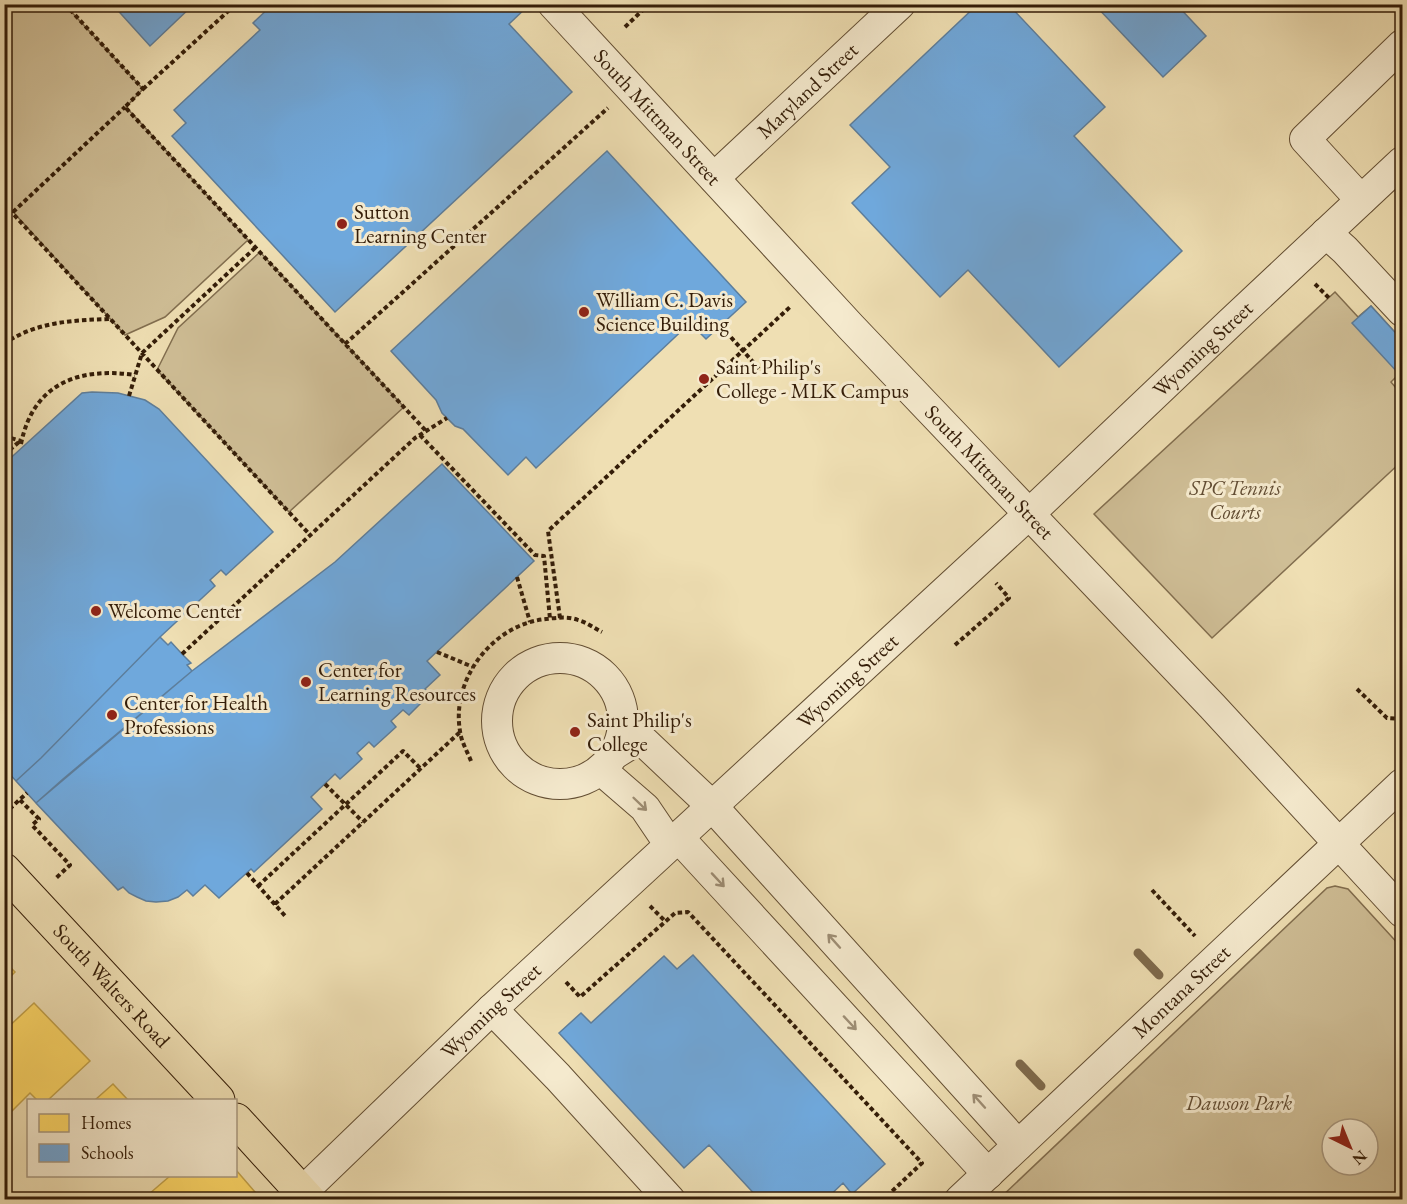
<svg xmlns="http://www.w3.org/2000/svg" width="1407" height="1204" font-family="'EB Garamond',serif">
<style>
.green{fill:#cfbe96;stroke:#826e4f;stroke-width:1.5;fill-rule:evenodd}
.homes{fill:#ffd966;stroke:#c2a14a;stroke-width:1.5}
.schools{fill:#6fa8dc;stroke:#5d7e9c;stroke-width:1.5}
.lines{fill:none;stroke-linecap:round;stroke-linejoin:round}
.stream{stroke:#7e6a4c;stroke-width:9}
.minor-casing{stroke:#634e33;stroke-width:32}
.major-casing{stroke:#341d08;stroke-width:35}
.path{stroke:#341d08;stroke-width:4;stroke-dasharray:4.5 3;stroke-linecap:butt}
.minor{stroke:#f5eace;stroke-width:30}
.major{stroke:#efdfb3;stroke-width:33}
.oneway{stroke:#9e8e75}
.poi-dot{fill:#8f2418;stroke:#f5eace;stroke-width:2}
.labels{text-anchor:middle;stroke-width:6;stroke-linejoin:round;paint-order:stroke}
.street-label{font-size:21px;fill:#341d08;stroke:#f5eace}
.poi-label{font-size:21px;fill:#341d08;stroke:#f5eace;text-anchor:start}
.park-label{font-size:21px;font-style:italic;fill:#624d33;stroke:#f5eace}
</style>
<rect width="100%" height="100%" fill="#efdfb3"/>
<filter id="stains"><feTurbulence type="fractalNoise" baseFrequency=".00333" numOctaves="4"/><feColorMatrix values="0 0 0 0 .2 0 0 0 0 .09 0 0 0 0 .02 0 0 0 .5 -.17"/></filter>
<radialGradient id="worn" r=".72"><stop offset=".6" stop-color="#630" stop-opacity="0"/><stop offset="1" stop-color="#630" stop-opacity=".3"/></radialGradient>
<path class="green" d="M5,4L65,5L143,89L126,107L248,240L165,317L125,335L5,203Z
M260,252L404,407L289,512L157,370L178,328Z
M1335,292L1358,317L1371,306L1402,340V371L1391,382L1402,395V461L1212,638L1094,514Z
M1335,886L1348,889L1402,948V1199H999L1327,888ZM1332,1129H1368V1165H1332Z"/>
<path class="homes" d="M4,961L15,972L4,983Z
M34,1003L90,1061L48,1100H37L30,1093L8,1115L4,1112V1031Z
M113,1084L128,1100H95Z
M236,1170L255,1192L246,1200H154L149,1194L170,1176H236Z"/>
<path class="schools" d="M112,4H194L150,46Z
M285,4H530L509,24L572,92L335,312L172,136L186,123L174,110L260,30L253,23L272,5L278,11Z
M978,4H1008L1105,107L1074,136L1182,251L1059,367L968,270L940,297L852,203L890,167L850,125Z
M1094,4H1176L1206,36L1163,77Z
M607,151L746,302L706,339L690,323L536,468L526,457L508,475L463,429L455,426L442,413L436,400L391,351Z
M1371,306L1402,340V371L1399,374L1352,323Z
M92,392L118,393L145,400L159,409L273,532L226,575L221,570L210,580L215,586L160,637L41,758L16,781L4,768V464L82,393Z
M442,464L534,561L427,661L440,675L425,689L430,694L409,715L403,710L391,721L396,727L374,747L369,742L357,753L362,759L340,779L335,774L311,797L322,809L254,872L251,869L219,898L205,885L193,896L187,890L178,897L168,901L156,902L146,901L137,897L129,893L123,887L118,890L36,803L192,671L335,562Z
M160,637L168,645L171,642L182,654L191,663L187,665L192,671L63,779L36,803L16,781L41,758Z
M693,955L885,1164L852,1194L843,1183L825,1200H760L709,1145L684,1168L559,1033L581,1013L591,1023L664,956L677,969Z"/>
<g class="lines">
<path class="stream" d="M1138,953L1159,975
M1020,1064L1041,1086"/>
<defs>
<g id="minor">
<path id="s1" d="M553,4L851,327L1212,706L1402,912"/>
<path id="s2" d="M714,178L900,4"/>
<path d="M1361,200L1305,139L1402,45"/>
<path d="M1326,233L1345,250L1402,311"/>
<circle cx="560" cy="721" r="63"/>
<path d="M616,753L640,738L712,806L1018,1145"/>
<path d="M601,770L645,808L670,845"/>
<path d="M678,837L988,1174"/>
<path d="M492,1009L558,1077L670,1200"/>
<path id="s3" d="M294,1200L492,1009L1029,514L1230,323L1402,162"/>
<path id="s4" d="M960,1200L1402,784"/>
</g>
<g id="major">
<path id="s5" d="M4,870L218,1100"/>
<path d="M236,1120L309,1200"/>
</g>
</defs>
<use href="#minor" class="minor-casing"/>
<use href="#major" class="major-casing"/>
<path class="path" d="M65,4L143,89L125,107L426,431
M625,27L649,4
M143,89L236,4
M4,204L310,535
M13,212L125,107
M1315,284L1329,298
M721,326L761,371
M4,344C35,322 73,320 110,319
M345,344L608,108
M129,396L142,353L256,247
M420,435L535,555L544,556L550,619
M4,436L21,441
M21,444C33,383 79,367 135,375
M4,455L20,441
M517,577L530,622
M560,618L548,531L790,307
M955,645L1009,598L996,583
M437,652L473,667
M182,654L415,438L447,418
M1357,689L1387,718L1402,719
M471,761C467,751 461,741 460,731C451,679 493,624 546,619C555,618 568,616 578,620C586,622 594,628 602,632
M325,784L363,822
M20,800L39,819L32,825L70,865L56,878
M4,814L27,793
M247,873L286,917
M258,886L403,751L420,768
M1152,890L1195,936
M275,904L460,732
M650,906L665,921
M566,982L580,997L675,913L688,912L922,1163L888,1195
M883,1200L888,1195L892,1200"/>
<use href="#minor" class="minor"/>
<use href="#major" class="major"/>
</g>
<defs><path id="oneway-shaft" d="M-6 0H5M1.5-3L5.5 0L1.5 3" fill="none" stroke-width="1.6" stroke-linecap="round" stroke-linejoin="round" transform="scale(1.5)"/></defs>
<g class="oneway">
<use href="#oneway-shaft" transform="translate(640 804) rotate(44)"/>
<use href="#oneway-shaft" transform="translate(718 880) rotate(47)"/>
<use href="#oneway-shaft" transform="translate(834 941) rotate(-132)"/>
<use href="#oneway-shaft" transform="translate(850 1023) rotate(47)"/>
<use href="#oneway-shaft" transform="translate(979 1101) rotate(-132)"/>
</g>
<g class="poi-dot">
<circle cx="342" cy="224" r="6"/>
<circle cx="584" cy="312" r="6"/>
<circle cx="704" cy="379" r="6"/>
<circle cx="96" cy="611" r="6"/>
<circle cx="306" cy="682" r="6"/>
<circle cx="112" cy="715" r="6"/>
<circle cx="575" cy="732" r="6"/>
</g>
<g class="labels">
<g class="street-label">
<text dy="7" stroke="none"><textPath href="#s2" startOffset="128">Maryland Street</textPath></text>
<text dy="7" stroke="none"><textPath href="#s1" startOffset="154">South Mittman Street</textPath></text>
<text dy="7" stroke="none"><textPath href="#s3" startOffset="1245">Wyoming Street</textPath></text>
<text dy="7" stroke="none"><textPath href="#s1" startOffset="640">South Mittman Street</textPath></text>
<text dy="7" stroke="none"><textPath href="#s3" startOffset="759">Wyoming Street</textPath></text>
<text dy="7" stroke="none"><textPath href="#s5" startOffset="158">South Walters Road</textPath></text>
<text dy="7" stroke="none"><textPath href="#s4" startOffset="304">Montana Street</textPath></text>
<text dy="7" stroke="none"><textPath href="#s3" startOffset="273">Wyoming Street</textPath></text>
</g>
<g class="poi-label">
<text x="354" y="219">Sutton<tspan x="354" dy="24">Learning Center</tspan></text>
<text x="596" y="307">William C. Davis<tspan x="596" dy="24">Science Building</tspan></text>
<text x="716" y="374">Saint Philip's<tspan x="716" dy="24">College - MLK Campus</tspan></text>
<text x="108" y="618">Welcome Center</text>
<text x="318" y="677">Center for<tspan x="318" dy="24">Learning Resources</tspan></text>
<text x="124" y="710">Center for Health<tspan x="124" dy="24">Professions</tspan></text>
<text x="587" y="727">Saint Philip's<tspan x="587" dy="24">College</tspan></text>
</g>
<g class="park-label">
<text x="1235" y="495">SPC Tennis<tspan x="1235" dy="24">Courts</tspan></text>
<text x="1239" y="1110">Dawson Park</text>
</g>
</g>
<rect width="1407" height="1204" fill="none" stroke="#efdfb3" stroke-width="24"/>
<rect x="6" y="6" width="1395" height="1192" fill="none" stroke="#341d08" stroke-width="3"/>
<rect x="12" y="12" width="1383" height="1180" fill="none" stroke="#341d08" stroke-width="1.5"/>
<rect x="27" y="1099" width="210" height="78" fill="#f5eace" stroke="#a8987f" stroke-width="1.5"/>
<rect x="39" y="1114" width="30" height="18" fill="#ffd966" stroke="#a8987f" stroke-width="1.5"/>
<text x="81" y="1129" font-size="18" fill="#341d08">Homes</text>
<rect x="39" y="1144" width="30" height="18" fill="#6fa8dc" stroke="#a8987f" stroke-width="1.5"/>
<text x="81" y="1159" font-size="18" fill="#341d08">Schools</text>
<g transform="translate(1350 1147) rotate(137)"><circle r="28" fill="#f5eace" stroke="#a8987f" stroke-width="1.5"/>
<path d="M0-4.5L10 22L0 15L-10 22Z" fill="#8f2418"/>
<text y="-9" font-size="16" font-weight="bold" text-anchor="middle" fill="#341d08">N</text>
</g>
<rect width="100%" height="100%" filter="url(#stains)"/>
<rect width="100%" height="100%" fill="url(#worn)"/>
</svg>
